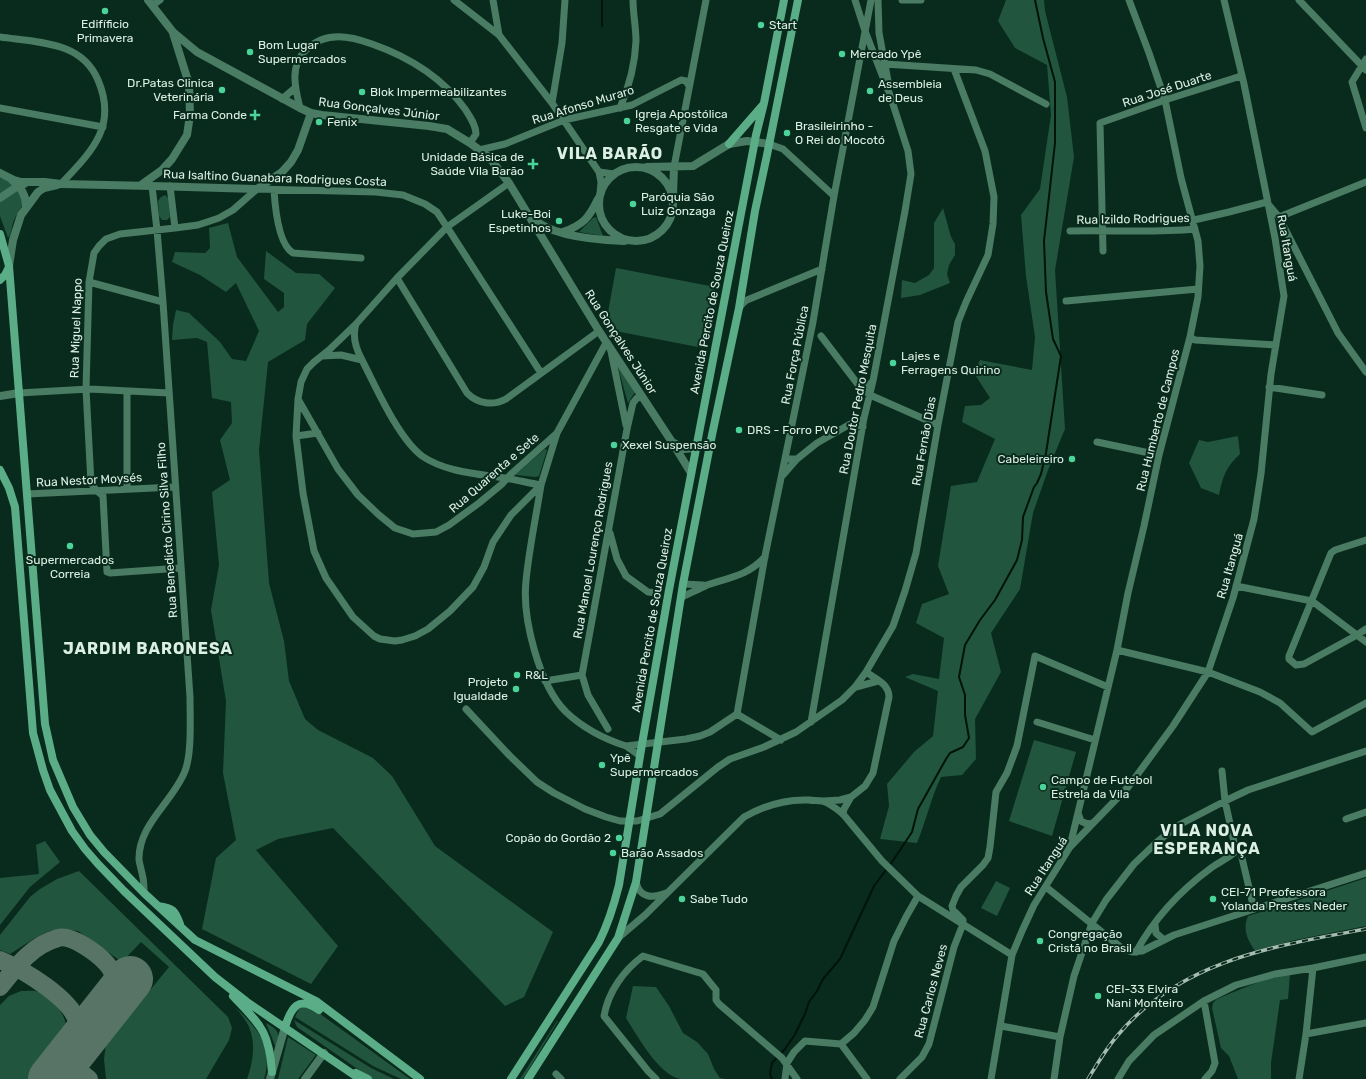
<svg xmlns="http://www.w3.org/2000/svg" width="1366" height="1079" font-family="Rubik,sans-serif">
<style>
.green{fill:#21553e}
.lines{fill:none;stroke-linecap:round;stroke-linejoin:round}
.stream{stroke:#01130a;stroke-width:2}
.taxiway{stroke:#587467;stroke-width:18}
.runway{stroke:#587467;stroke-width:46}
.minor{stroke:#4a7b63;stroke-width:7}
.tertiary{stroke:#4a7b63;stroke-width:8}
.secondary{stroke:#5aad86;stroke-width:8}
.rail-casing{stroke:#a6bcb1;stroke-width:3.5}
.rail{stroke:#092b1d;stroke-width:2;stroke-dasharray:6;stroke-linecap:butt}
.poi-dot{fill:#4cd39a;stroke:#092b1d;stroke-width:1.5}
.labels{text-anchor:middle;stroke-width:4;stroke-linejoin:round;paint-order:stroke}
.poi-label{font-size:12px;fill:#dcefe5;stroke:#092b1d;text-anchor:start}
.street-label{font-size:12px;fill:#dcefe5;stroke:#092b1d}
.district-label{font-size:16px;font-weight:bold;letter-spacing:1px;fill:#dcefe5;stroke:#092b1d}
</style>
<rect width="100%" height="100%" fill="#092b1d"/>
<path class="green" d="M1006,0H1044L1045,11L1067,97L1074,157L1055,270L1065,429L1048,470L1033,513L1020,589L991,633L1001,672L975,719L976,759L962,775L941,777C931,798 926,821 917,843L880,839L889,806L887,784L914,752L933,736L938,691L905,677L913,674L939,679L944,638L916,623L922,604L949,594L938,566L951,486L977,482L995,439L962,422L965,406L981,405L990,398L974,373L980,360L1032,370L1035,337L1026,276L1021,215L1040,189L1051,115L1047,65L1015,48L998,21Z
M0,178L8,180L24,200C22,208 16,214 13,223C11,228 12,234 8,238L0,216Z
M165,195L168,198L170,217L167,220H162L159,216L158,201L161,197Z
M943,208L951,237L955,244V255L949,265L947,274L950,283L920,295L901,298L902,280L915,283L929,275L934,268V223Z
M596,217L603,236L579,232L593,218Z
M228,223L237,257L278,312L284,307V293L264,279L266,251L296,273L319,274L335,288L307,324L305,340L268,362L259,450L269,583L284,641L289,681L305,719L318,730L373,758L392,776L435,846L553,932L524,997L505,1006L333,828L278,839L256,850L338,946L311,984L202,929L216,858L236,840L223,773L226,701L211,610L219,565L212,492L230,480L220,440L232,423L231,402L212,398L207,342L197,338L172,340L173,325L176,310L189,313L220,342L232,359L246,361L259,331L236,283L226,292L200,275L172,262L175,252L205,253L210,248L209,228Z
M616,268L715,287L703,348L605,329Z
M617,364L635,392L628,403Z
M1238,436L1240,454C1226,467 1223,476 1219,495L1201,488L1189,463L1199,440L1208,442Z
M545,449L547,450L539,476L536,477L516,475V474Z
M1034,740L1076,752L1052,836L1009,821Z
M45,841L60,862L30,887L0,925V878L39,874L36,845Z
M79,871L228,1017L232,1028L229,1040L206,1079H106L104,1059L106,1044L169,967L141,942L122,962L78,931L61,929L49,931L35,938L10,954L0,950V935L30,897L40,889L57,879Z
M1366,878V926L1295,940L1255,951C1248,940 1242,930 1248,916L1302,899Z
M996,881L1010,888L997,916L981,908Z
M1290,974L1288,999L1280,1000L1271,1063V1079H1238L1229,1056L1221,1048L1212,1008L1213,1003L1217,999C1241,989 1264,978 1290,974Z
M633,986L656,987L669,1006L683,1033L697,1042L708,1054L714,1069L720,1078L725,1079C711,1079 695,1079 681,1079C659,1076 637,1035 626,1018Z
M21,991C26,991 34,990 39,992C55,999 72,1021 65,1039C58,1054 45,1067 36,1079H0V1005L9,996Z
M235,1007C257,1028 274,1046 264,1079H247C253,1063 256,1043 249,1027C246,1020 240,1013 235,1007Z
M303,1007L312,1008L410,1079H401L373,1066L295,1017L299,1009Z
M294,1020L371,1068L394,1079H372L297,1027Z
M557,1021H558L526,1074L522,1079H520Z
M266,1023C280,1031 280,1033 276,1048Z
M288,1037L316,1055L298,1079H278Z"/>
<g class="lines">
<path class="stream" d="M602,0V26
M772,1079L770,1074L772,1063L785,1049L794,1036L805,1014L809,1002L817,991L823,979L840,959L874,886L892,862L912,832L918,809L946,759L950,753L963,747L969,738L965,715V695L959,677L965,645L980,620L995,600L1017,560L1022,540L1023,517L1034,487L1037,483L1041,474L1046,453L1061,356L1053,339L1046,292L1044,241L1055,143V82L1043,38L1035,0"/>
<path class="taxiway" d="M0,960C22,969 75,1000 78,1025C79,1033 76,1042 74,1050
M0,987C16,967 32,945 58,938C71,934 97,953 106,963C110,967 114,975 115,982C116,987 114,994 113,1000
M53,1076C69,1070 75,1067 89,1079"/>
<path class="runway" d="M51,1079L130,979"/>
<path class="minor" d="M454,0L499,35L552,103L599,172
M493,0L499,35
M878,0L879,33L888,81
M902,0H921
M1299,0L1366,70
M153,5L160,0
M0,37C21,40 46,41 66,49C81,55 92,66 98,80C118,127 91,152 61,184
M1366,59L1352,82L1366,128
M885,64L976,70L990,74L1046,104
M282,99L295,88
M552,103L562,43L565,0
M0,108L103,127
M300,108C295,88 289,65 307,49C326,31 350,36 372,44C409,57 442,77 465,109C470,117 476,125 476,134L470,143
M620,108C629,87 635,64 636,41C636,27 633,14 633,0
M769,144L783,149L834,196
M479,150L505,144L564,120L632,105L681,80L686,81L689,86
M674,167L706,0
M509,183L447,227L397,278L356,324L329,350L314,362L307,369L301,382L298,399L296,436L303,493L314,551L326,578L353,617L374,636L380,639L395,641L402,640L415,636L428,629L450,611L473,587L484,567L493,542L511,515L541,485L557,433L606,343
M170,186L175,228
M274,190C275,206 278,244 293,253L361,258
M600,194L601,182L599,172L614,174
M1268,204L1279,217L1338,333L1366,372
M1279,217L1366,182
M1194,220L1229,212L1267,202
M1070,231C1112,230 1154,233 1195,229
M1103,251L1100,123L1165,100L1241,76
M397,278L467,393C478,404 493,406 506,399L599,331
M89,282L163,302
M1066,301L1198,289
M739,308L743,303L747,300L822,269
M356,324C352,336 356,349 362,360C376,387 398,438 422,456C445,472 478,474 505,478C517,480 529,483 541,485C536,517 529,549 526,581C522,618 539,685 566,712C583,728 604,739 626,746
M821,336L860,387
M1190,337L1195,340L1276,345
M611,351L626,425
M322,356L341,355L362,360
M872,382L868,386L860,387L870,395L938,425
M1269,387L1322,395
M127,391V489
M19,393L89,389L169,393
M298,399L338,469L358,495L379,515L395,528L413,534L436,532L449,525L479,503L502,484L511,474L557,433
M863,427L852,423L864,418
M296,436L318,433
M1097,442L1159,455
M797,459L817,443L852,423
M783,475L797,459H786
M27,494L175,487
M610,533L617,559L626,576L648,592L658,593
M1366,540L1335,550L1331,553L1289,656V659L1296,665L1304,664L1357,635L1366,629
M181,568L110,573L107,572L103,496L96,490L91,483L86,389L89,282L94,253L99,246L106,239L120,234L175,228L198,225L219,218L233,210L257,189L376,192L403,195L425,204L437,212L447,227L541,373
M683,584L703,585
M1236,586L1312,601L1366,642
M682,597C690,593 699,589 707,585C731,577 747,576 765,557
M1117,650L1208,672L1260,692L1280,703L1312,732L1366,703
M545,681L582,675
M856,687L878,681
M466,709L510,756L537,782L554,793L585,809L606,817L620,821H637L660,814L718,767L730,759L764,747L796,732L842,700L855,687L866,672
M737,714L765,556L813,322L834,196L871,0
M737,714L781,740
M811,722L864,418L873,381L905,211L911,174L908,151L891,98L865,31L855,0
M1037,722L1095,740
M608,729L588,695L582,675L627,429L633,403L637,398L642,397
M640,756L626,746L686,739L700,736L710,732L737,714
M851,797L865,786L873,773L889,697C889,684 876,679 866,672L893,626L905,591L916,553L938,425L958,322L966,302L988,255L993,224L994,197L985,151L954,69
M824,801L840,800L851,797L844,809L843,814
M1078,813L1081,821L1087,824L1093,823
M1346,819L1366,812
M1070,846L1117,650L1128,593L1144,526L1159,455L1190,337L1198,297L1200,266L1198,241L1181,178L1165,100L1149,53L1129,0
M1242,858L1254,909
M636,882C640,899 653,898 666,893
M1046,887L1123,949L1132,952L1142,951L1174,935L1366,873
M144,893C144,888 144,883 143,878C142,872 140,866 139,860C138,824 173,802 185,771C192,753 190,718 190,697L163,302L157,230L152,186
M1155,925L1156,933L1164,940
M618,938L645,915L744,817C765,805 785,799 809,800C813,801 818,800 822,801C829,803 837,809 843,814L882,861L918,896L1012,955
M1136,952C1154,919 1181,890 1211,868C1219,862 1229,858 1236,851L1225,801L1222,771
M1204,1001L1215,1063L1212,1071L1205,1079
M1001,1026L1060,1037
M1306,1034L1366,1023
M556,1074L561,1079
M656,1079L648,1071L604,1016C608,992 624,970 643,956L703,974L716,990V1000L719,1004L782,1058L797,1079
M785,1079L787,1063L794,1052L805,1041L841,1044
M867,1079L841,1044L854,1033L865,1020L873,1007L894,941L906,917L918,896
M900,1079L922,1057L929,1044L954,947L963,924V920L953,910L952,906L956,896L961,887L983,865L988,858L990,847L996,792L1007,773L1017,746L1035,656L1108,687
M991,1079L1012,955L1022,931L1034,905L1070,847L1129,786L1173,726L1208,672L1233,598L1254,519L1261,474L1271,374L1284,296L1275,238L1244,84L1224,0
M1054,1079L1060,1037L1074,976L1092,923L1106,900L1134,864L1157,842L1177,826L1225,801L1248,790L1366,751
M1118,1079L1129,1061L1154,1035L1204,1001L1236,985L1275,974L1313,968L1366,957
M1299,1079L1306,1034L1313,968"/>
<path class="tertiary" d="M148,0L173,32L197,52L300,108L311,113L322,115L429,126L447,129L470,143L489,157L509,183L599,331L672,442L691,473
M647,167L693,166L729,144L747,141L769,144
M599 204a37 37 0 1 1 74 0a37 37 0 1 1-74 0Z
M0,173L14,180L21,182H45L61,184L152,186L257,189L282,172L291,162L298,150L311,113
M12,180C21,187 26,195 26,206
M141,185L162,170L172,159L187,135L190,115L189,84L173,33
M673,195L674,167
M0,198L18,186L24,184
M533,218C551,237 598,240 624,241
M563,232C583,225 589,218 598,199
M9,266L13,240L21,215L38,192L44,188L57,185
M0,396L19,393
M674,443L684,449L696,448
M270,1079L285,1027
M305,1079L324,1053"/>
<path class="secondary" d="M729,144L763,105
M0,234L9,266L45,724L53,760L73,807L90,835L104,852L144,893L195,940L316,1001L420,1079
M0,280L5,275L9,267
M0,470L9,488L15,507L33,733L43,770L50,790L72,831L85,849L98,864L124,891L215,977L247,1002L360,1079
M158,906C173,908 175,910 180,924
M233,996C260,1025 269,1030 272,1072
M285,1027C291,1008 298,995 319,1010
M356,1073L368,1079
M511,1079L599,942C608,924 614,905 619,885L642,744L669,590L756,135L764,103L784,0
M528,1079L618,938L636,882L683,584L712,435L739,308L755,211L767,155L798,0"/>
<defs>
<path id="rail" d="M1088,1079C1097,1064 1106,1049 1117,1036C1180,960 1275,946 1366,929"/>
</defs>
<use href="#rail" class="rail-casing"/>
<use href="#rail" class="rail"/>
</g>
<g class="poi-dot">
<circle cx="105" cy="11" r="4"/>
<circle cx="761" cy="25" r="4"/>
<circle cx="250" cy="52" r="4"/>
<circle cx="842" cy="54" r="4"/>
<circle cx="222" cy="90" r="4"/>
<circle cx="870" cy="91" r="4"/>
<circle cx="362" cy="92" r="4"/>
<path d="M253 109h4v4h4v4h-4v4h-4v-4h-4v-4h4z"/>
<circle cx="627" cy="121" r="4"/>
<circle cx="319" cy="122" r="4"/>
<circle cx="787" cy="133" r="4"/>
<path d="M531 158h4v4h4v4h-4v4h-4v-4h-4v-4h4z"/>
<circle cx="633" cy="204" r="4"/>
<circle cx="559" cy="221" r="4"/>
<circle cx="893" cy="363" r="4"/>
<circle cx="739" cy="430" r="4"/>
<circle cx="614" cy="445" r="4"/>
<circle cx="1072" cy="459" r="4"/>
<circle cx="70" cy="546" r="4"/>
<circle cx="517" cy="675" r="4"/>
<circle cx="516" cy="689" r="4"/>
<circle cx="602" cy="765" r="4"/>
<circle cx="1043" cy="787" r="4"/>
<circle cx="619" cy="838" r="4"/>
<circle cx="613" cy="853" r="4"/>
<circle cx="682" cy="899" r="4"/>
<circle cx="1213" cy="899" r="4"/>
<circle cx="1040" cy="941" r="4"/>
<circle cx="1098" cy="996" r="4"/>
</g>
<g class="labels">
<g class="poi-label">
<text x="105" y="28" text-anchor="middle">Edifíficio<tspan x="105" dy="14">Primavera</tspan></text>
<text x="769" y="29">Start</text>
<text x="258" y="49">Bom Lugar<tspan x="258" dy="14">Supermercados</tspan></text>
<text x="850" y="58">Mercado Ypê</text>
<text x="214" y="87" text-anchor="end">Dr.Patas Clinica<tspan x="214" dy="14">Veterinária</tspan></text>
<text x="878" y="88">Assembleia<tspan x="878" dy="14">de Deus</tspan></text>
<text x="370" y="96">Blok Impermeabilizantes</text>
<text x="635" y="118">Igreja Apostólica<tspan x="635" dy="14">Resgate e Vida</tspan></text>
<text x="247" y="119" text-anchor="end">Farma Conde</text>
<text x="327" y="126">Fenix</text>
<text x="795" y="130">Brasileirinho -<tspan x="795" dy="14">O Rei do Mocotó</tspan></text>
<text x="524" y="161" text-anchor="end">Unidade Básica de<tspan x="524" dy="14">Saúde Vila Barão</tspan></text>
<text x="641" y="201">Paróquia São<tspan x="641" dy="14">Luiz Gonzaga</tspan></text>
<text x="551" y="218" text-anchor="end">Luke-Boi<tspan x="551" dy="14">Espetinhos</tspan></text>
<text x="901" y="360">Lajes e<tspan x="901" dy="14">Ferragens Quirino</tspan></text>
<text x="747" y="434">DRS - Forro PVC</text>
<text x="622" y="449">Xexel Suspensão</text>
<text x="1064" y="463" text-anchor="end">Cabeleireiro</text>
<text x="70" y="564" text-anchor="middle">Supermercados<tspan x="70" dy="14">Correia</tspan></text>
<text x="525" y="679">R&amp;L</text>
<text x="508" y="686" text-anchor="end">Projeto<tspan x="508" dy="14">Igualdade</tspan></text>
<text x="610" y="762">Ypê<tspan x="610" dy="14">Supermercados</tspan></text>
<text x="1051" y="784">Campo de Futebol<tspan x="1051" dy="14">Estrela da Vila</tspan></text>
<text x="611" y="842" text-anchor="end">Copão do Gordão 2</text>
<text x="621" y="857">Barão Assados</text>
<text x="1221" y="896">CEI-71 Preofessora<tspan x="1221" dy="14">Yolanda Prestes Neder</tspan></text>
<text x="690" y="903">Sabe Tudo</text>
<text x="1048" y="938">Congregação<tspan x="1048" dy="14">Cristã no Brasil</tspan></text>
<text x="1106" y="993">CEI-33 Elvira<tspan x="1106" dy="14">Nani Monteiro</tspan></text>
</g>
<g class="street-label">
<text transform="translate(1167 89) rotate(-18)" y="4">Rua José Duarte</text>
<text transform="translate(583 105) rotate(-17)" y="4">Rua Afonso Muraro</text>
<text transform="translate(379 109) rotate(7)" y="4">Rua Gonçalves Júnior</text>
<text transform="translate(275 178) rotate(2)" y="4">Rua Isaltino Guanabara Rodrigues Costa</text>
<text transform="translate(1133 219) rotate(-1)" y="4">Rua Izildo Rodrigues</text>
<text transform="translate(1287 248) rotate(80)" y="4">Rua Itanguá</text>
<text transform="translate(712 302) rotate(-79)" y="4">Avenida Percito de Souza Queiroz</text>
<text transform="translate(76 328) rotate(-88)" y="4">Rua Miguel Nappo</text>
<text transform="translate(621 342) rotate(57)" y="4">Rua Gonçalves Júnior</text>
<text transform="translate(795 355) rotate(-79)" y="4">Rua Força Pública</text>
<text transform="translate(858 399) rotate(-79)" y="4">Rua Doutor Pedro Mesquita</text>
<text transform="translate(1158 420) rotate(-76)" y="4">Rua Humberto de Campos</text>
<text transform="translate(924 441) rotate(-80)" y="4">Rua Fernão Dias</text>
<text transform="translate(494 473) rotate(-41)" y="4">Rua Quarenta e Sete</text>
<text transform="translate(89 480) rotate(-3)" y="4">Rua Nestor Moysés</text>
<text transform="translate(167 530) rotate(-94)" y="4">Rua Benedicto Cirino Silva Filho</text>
<text transform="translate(593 550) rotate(-80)" y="4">Rua Manoel Lourenço Rodrigues</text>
<text transform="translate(1230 566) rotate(-74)" y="4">Rua Itanguá</text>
<text transform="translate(652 620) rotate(-80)" y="4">Avenida Percito de Souza Queiroz</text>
<text transform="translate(1046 866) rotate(-57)" y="4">Rua Itanguá</text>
<text transform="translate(931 991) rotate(-75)" y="4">Rua Carlos Neves</text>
</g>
<g class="district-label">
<text x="610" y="159">VILA BARÃO</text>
<text x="148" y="654">JARDIM BARONESA</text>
<text x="1207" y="836">VILA NOVA<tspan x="1207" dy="18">ESPERANÇA</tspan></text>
</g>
</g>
</svg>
